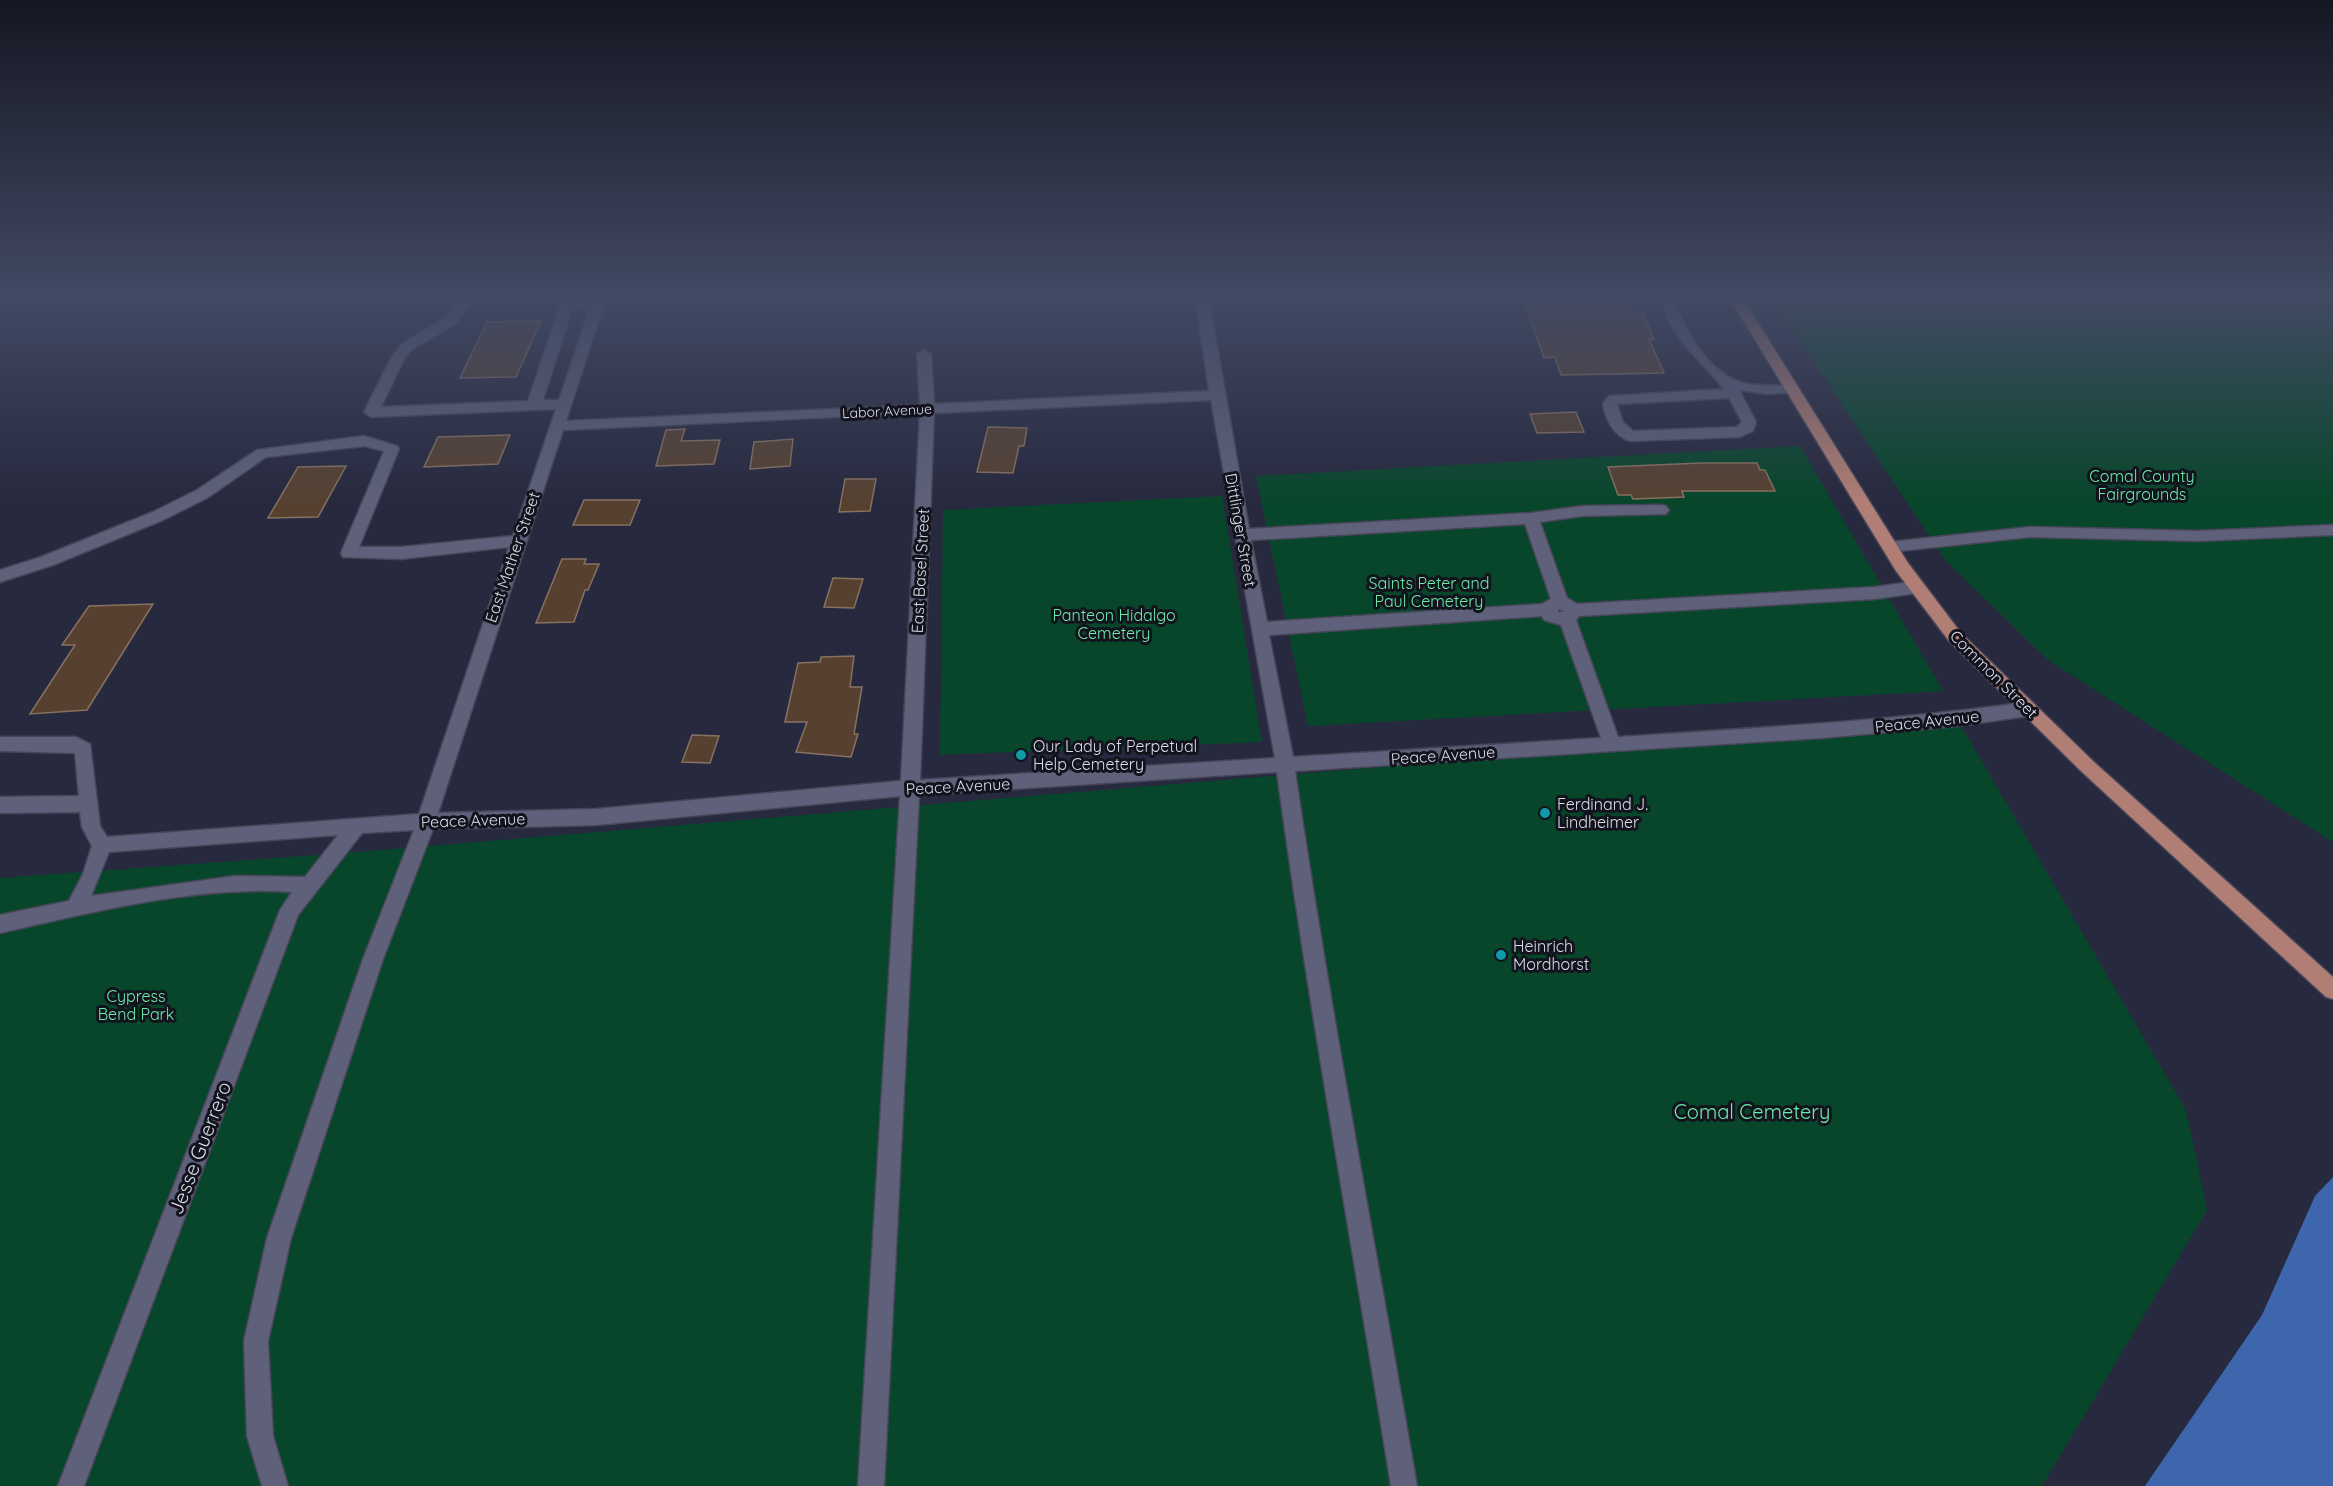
<svg xmlns="http://www.w3.org/2000/svg" width="2333" height="1486" font-family="Quicksand,sans-serif">
<style>
.green{fill:#08462b}
.water{fill:#3d66ac}
.building{fill:#564131;stroke:#887160;stroke-width:1.5}
.lines{fill:none;stroke-linecap:round;stroke-linejoin:round}
.minor-casing{stroke:#464658;stroke-width:3}
.major-casing{stroke:#464658;stroke-width:3}
.minor{fill:#5f617a;fill-rule:evenodd}
.major{fill:#b07e74;fill-rule:evenodd}
.culture-dot{fill:#0f9aa8;stroke:#12131c;stroke-width:2}
.labels{text-anchor:middle;stroke-width:6;stroke-linejoin:round;paint-order:stroke}
.far-street-label{font-size:14px;fill:#dbddeb;stroke:#12131c}
.park-label{font-size:16px;fill:#6aedaa;stroke:#12131c}
.street-label{font-size:16px;fill:#dbddeb;stroke:#12131c}
.poi-label{font-size:16px;fill:#dbddeb;stroke:#12131c;text-anchor:start}
.near-park-label{font-size:20px;fill:#6aedaa;stroke:#12131c}
.near-street-label{font-size:20px;fill:#dbddeb;stroke:#12131c}
</style>
<rect width="100%" height="100%" fill="#27293e"/>
<path class="green" d="M1769,294H2333V842L2048,660L1945,560Z
M1800,446L1943,691L1308,726L1256,476Z
M1222,496L1262,742L940,755L943,510Z
M1957,719L2186,1110L2207,1210L2042,1486H0V878L358,852Z"/>
<path class="water" d="M2333,1177V1486H2145L2262,1315L2315,1196Z"/>
<path class="building" d="M1522,294H1624L1633,314H1643L1654,339H1649L1664,373L1561,375L1555,357L1544,358Z
M541,321L516,377L460,378L487,322Z
M1576,412L1584,432L1537,433L1530,414Z
M988,427L1027,428L1024,446H1019L1013,473L977,472Z
M685,429L681,441L720,440L714,464L656,466L666,430Z
M510,435L498,464L424,467L438,437Z
M793,439L790,466L750,469L754,442Z
M1701,463H1757L1760,470H1765L1775,491H1682L1684,497L1633,499L1631,495H1618L1608,467Z
M346,466L318,517L268,518L298,467Z
M845,479H876L870,511L839,512Z
M584,500H640L630,525H573Z
M562,559H586L584,564H599L588,590H585L574,622L536,623Z
M833,578L863,579L854,608L824,607Z
M153,604L87,710L30,714L75,645H62L89,606Z
M854,656L850,687H862L854,734H858L851,757L796,752L807,722H785L798,663L820,662L821,657Z
M692,735L719,736L710,763L682,762Z"/>
<g class="lines">
<defs>
<path id="minor" d="M465,294H478L455,324L413,349L404,359L381,407L528,401L560,306L567,302L593,300L594,294H607L566,421L920,405L917,354L924,350L931,354L934,404L1209,391L1195,294H1208L1249,529L1531,513L1582,506L1661,505L1666,506L1669,510L1666,514L1582,516L1540,522L1567,598L1577,604L1875,587L1917,581L1925,587L1917,593L1875,599L1579,616L1576,620L1618,737C1755,728 1892,721 2028,702L2034,704L2037,709L2034,714L2028,716L1957,726L1821,738L1295,771C1330,1010 1376,1248 1417,1486H1391C1353,1248 1309,1011 1277,772L919,795L884,1486H858L900,796L596,825L433,829L383,959L291,1238L268,1341L273,1436L288,1486H262L247,1436L244,1341L267,1238L363,959L414,830L362,833L298,915L84,1486H58L280,910L292,892C198,885 92,912 0,933V915L69,901L83,874L92,846L82,827L80,812L0,813V797L79,796L75,753L0,751V737H76L90,744L100,826L107,837L419,814L509,547L401,559L343,557L341,553L384,451L364,446L266,457L207,498L163,520L53,565L0,582V570L41,557L153,512L197,490L257,450L364,436L397,446L399,449L359,547H401L513,536L556,409L371,417L364,412L391,358L403,343L445,318ZM590,308L559,400H543L572,309ZM1211,400L1275,758L920,780L934,413ZM920,413L901,781L596,809L438,813L563,430ZM1525,524L1551,599L1542,604L1267,622L1251,540ZM1558,609H1559L1564,612H1558ZM1542,616L1544,620L1561,625L1601,738L1293,757L1269,635ZM338,835L305,877L235,876L91,896L109,852Z
M1660,294H1673C1681,327 1707,370 1740,382C1756,387 1775,385 1792,385L1797,386V392L1767,394L1739,390L1756,422L1753,431L1739,437L1630,441C1614,436 1605,419 1603,403L1609,396L1724,389L1682,342L1667,318ZM1729,398L1742,422L1737,427L1633,431L1623,422L1617,404Z
M2333,525V535L2198,541L2030,537L1890,552L1882,547L1890,542L2030,527L2198,531Z"/>
<path id="major" d="M1727,294H1740L1908,563L1961,633L2094,762L2333,977V999L2326,997L2082,772L1949,641L1896,571Z"/>
</defs>
<use href="#minor" class="minor-casing"/>
<use href="#major" class="major-casing"/>
<use href="#minor" class="minor"/>
<use href="#major" class="major"/>
</g>
<linearGradient id="sky" x2="0" y2="1"><stop stop-color="#151722"/><stop offset="0.59" stop-color="#414963"/><stop offset="1" stop-color="#414963" stop-opacity="0"/></linearGradient>
<rect width="2333" height="502" fill="url(#sky)"/>
<g class="culture-dot">
<circle cx="1021" cy="755" r="6"/>
<circle cx="1545" cy="813" r="6"/>
<circle cx="1501" cy="955" r="6"/>
</g>
<g class="labels">
<g class="far-street-label">
<text transform="translate(887 411) rotate(-3)" y="5">Labor Avenue</text>
</g>
<g class="park-label">
<text x="2142" y="482">Comal County<tspan x="2142" dy="18">Fairgrounds</tspan></text>
<text x="1429" y="589">Saints Peter and<tspan x="1429" dy="18">Paul Cemetery</tspan></text>
<text x="1114" y="621">Panteon Hidalgo<tspan x="1114" dy="18">Cemetery</tspan></text>
<text x="136" y="1002">Cypress<tspan x="136" dy="18">Bend Park</tspan></text>
</g>
<g class="street-label">
<text transform="translate(1241 530) rotate(80)" y="6">Dittlinger Street</text>
<text transform="translate(512 557) rotate(-71)" y="6">East Mather Street</text>
<text transform="translate(920 571) rotate(-87)" y="6">East Basel Street</text>
<text transform="translate(1994 674) rotate(45)" y="6">Common Street</text>
<text transform="translate(1927 721) rotate(-6)" y="6">Peace Avenue</text>
<text transform="translate(1443 755) rotate(-4)" y="6">Peace Avenue</text>
<text transform="translate(958 786) rotate(-3)" y="6">Peace Avenue</text>
<text transform="translate(473 820) rotate(-2)" y="6">Peace Avenue</text>
</g>
<g class="poi-label">
<text x="1033" y="752">Our Lady of Perpetual<tspan x="1033" dy="18">Help Cemetery</tspan></text>
<text x="1557" y="810">Ferdinand J.<tspan x="1557" dy="18">Lindheimer</tspan></text>
<text x="1513" y="952">Heinrich<tspan x="1513" dy="18">Mordhorst</tspan></text>
</g>
<g class="near-park-label">
<text x="1752" y="1119">Comal Cemetery</text>
</g>
<g class="near-street-label">
<text transform="translate(200 1148) rotate(-69)" y="7">Jesse Guerrero</text>
</g>
</g>
</svg>
